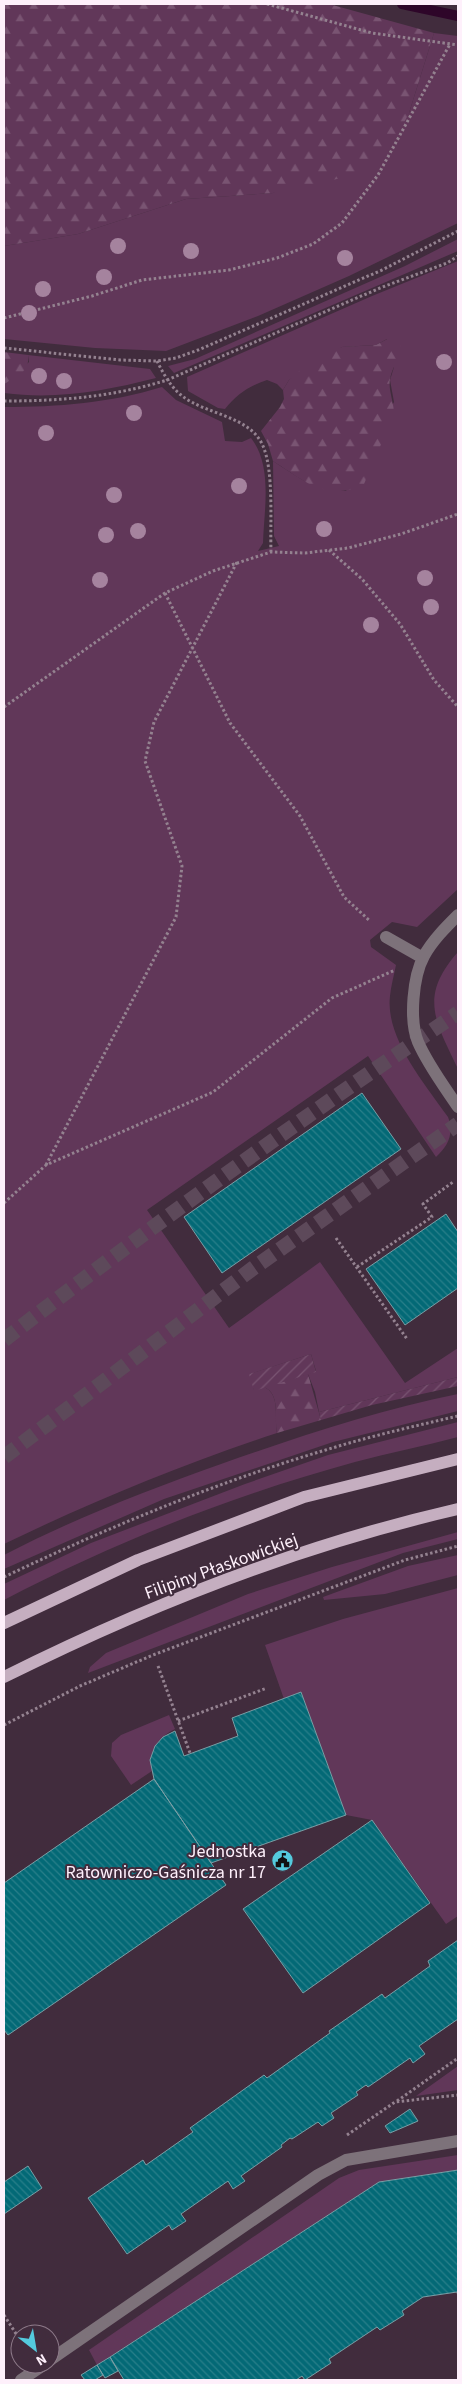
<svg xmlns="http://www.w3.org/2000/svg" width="462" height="2384" font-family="'Source Sans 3',sans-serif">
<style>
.grass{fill:#613759}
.forest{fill:url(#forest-firs)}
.garden{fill:url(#garden-furrows)}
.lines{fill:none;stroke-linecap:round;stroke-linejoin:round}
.stream{stroke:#2e0629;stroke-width:10}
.building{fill:url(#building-back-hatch);stroke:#799ea5}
.highway-tunnel{stroke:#5d495a;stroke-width:15;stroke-dasharray:15 8;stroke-linecap:butt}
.path{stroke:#948290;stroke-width:3;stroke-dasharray:2.5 2.5;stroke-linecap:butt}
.minor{stroke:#7d727a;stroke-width:12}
.major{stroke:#c5aec0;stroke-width:12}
.tree{fill:#a5839e}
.labels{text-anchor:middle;stroke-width:4;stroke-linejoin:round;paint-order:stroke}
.street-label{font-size:18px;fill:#fef0fb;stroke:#412c3d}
.poi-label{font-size:18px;fill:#fef0fb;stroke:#412c3d;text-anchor:end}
</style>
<defs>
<pattern id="forest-firs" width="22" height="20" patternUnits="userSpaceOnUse" patternTransform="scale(1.25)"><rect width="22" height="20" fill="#613759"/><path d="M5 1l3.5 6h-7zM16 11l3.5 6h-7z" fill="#795472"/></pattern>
<pattern id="garden-furrows" width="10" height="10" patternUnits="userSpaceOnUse" patternTransform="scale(1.25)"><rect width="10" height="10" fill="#613759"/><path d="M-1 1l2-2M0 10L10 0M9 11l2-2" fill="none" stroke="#795472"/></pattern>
<pattern id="building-back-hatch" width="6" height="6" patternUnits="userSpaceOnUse" patternTransform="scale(1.25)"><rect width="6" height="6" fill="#036976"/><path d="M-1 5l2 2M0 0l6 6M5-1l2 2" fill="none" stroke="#297f8a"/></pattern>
</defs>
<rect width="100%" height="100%" fill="#412c3d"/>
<path class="grass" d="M434,33L458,36V223L349,276L258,316L166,351L95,348L4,339V246L78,234L186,199L273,193L409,113Z
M458,239V251L174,373L168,366L195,359L405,266Z
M458,261V889L417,927L392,922L370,940L371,947L396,965C394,975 391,986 390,996C385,1038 425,1084 448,1117C454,1133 449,1145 436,1157L368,1056L147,1210L229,1328L320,1262L405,1383L458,1348V1377L319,1412L315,1392L308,1374L316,1371L311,1354L250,1374L254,1390L264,1387C281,1394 274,1419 277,1433C183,1464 93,1501 4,1544V407C58,407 110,403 162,387L176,400L222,422L225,441L242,442L251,438C273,466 264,510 263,543L258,551L279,546L274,536L273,461C300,478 312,490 346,491L394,402L390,380L394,367L387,339L376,345L342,347L289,380L283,390L277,384L267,380C249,386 237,394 225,409L218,408L188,391L187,377L372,296Z
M28,355L150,369L156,378C105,391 56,400 4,393V385L29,362Z
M458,952V1011L453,1015L458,1023V1069C436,1022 418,997 458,952Z
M458,1394V1411L333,1442L164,1499L4,1569V1555C73,1519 148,1490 221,1464C298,1437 378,1410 458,1394Z
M458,1422V1437C424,1446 389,1453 355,1462C234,1495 115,1542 4,1600V1584L91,1543L245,1484L328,1455Z
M458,1532V1539L403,1553L88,1673L90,1667L106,1653L248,1594L332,1567Z
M458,1555V1575L385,1594L324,1600L323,1597L408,1566Z
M458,1588V1916L446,1924L372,1820L346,1815L301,1692L284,1699L265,1645L343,1619Z
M169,1715L175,1729C158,1737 148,1752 152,1771L131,1785L111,1756L112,1743L121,1735Z
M458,2066V2090L416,2096Z
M458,2155V2170L379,2182L97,2365L89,2350L339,2178L359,2170Z"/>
<path class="forest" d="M4,4H329L434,33L409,113L388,153L346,177L273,193L186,199L78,234L4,246Z
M395,335C409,354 393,360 390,379C388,390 394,402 394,414L364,484C327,503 303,480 273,461L268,444L261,431L280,407L284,399L283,390L289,380L305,366L321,355L342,347L376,345Z
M4,352L28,355C30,375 15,374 4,385Z
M308,1374L321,1420L277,1433C274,1418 281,1394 264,1387Z"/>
<path class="garden" d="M311,1354L316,1372L254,1391L249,1374Z
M458,1377V1386L372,1405L321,1420L319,1412Z"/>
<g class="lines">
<path class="stream" d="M402,4L458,16"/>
</g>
<path class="building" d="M362,1093L401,1149L222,1273L184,1217Z
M446,1214L458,1232V1288L405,1325L366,1269Z
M301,1692L346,1815L211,1863L154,1779L150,1760L155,1746L163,1737L175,1731L184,1756L238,1736L232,1718Z
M154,1779L226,1885L8,2035L4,2030V1883Z
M372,1820L430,1903L303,1993L243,1909Z
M458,1940V2019L419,2046L425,2054L413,2063L410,2058L368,2087L366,2085L356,2092L358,2095L331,2113L334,2118L322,2126L318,2122L292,2139L290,2138L281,2145L282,2147L241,2176L245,2181L233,2189L228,2181L181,2214L186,2221L172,2230L169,2225L127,2254L88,2198L143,2160L146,2165L193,2132L190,2128L264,2075L267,2078L330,2033L329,2031L382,1994L385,1998L430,1966L428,1961Z
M410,2109L418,2121L390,2133L385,2126Z
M28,2166L42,2188L4,2214V2182Z
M458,2170V2297L457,2292L423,2297L402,2311L404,2315L380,2330L377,2327L329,2359L331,2363L305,2380L302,2376L296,2380H124L110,2357L379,2182Z
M110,2357L118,2371L105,2378L97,2365Z
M97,2365L103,2375L95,2380H85L81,2375Z"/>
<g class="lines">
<path class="highway-tunnel" d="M4,1340C151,1226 303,1117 458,1013
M4,1457L252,1269L458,1124"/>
<path class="path" d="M267,4L372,33L458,45
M4,318L92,296L142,280L229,270L277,258L313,244L342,223L378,175L450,44
M4,348L120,360L157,361L176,358L198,350L382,270L458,231
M157,361C163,373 170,386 181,395C205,415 250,415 263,446C274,471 270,523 271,552
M4,401C60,401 113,397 167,380L380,288L447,263L458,256
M329,550L362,579L400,624L434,680L458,707
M165,593L230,723L300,816L344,897L370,921
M4,707L165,593L213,571L271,552L305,553L348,548L401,534L458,514
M46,1165L176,917L182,866L145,761L154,722L237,562
M4,1203L46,1165L213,1092L332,998L395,970
M336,1238L407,1339
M357,1267L432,1217L423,1204L453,1182
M4,1577C109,1527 217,1482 329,1449C371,1436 415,1426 458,1416
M158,1666L190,1753
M178,1721L267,1688
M4,1725L80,1686L153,1655L405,1560L458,1546
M397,2101L458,2058
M347,2135L395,2102L458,2095
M4,2315L20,2340"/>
<path class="minor" d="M458,915C446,927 432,941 424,956C413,976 409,1020 418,1042C428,1065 444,1086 458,1107
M386,937L423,958
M50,2360L318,2175L346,2160L458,2141
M21,2380L45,2364"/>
<path class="major" d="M4,1623L138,1560L304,1497L458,1459
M4,1677C148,1605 301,1545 458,1509"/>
</g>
<g class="tree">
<circle cx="118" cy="246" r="8"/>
<circle cx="191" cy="251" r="8"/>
<circle cx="345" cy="258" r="8"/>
<circle cx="104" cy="277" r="8"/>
<circle cx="43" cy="289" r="8"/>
<circle cx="29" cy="313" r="8"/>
<circle cx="444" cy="362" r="8"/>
<circle cx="39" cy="376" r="8"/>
<circle cx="64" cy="381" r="8"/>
<circle cx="134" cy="413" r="8"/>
<circle cx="46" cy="433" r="8"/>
<circle cx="239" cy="486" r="8"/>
<circle cx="114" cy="495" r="8"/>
<circle cx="324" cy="529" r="8"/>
<circle cx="138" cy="531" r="8"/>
<circle cx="106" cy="535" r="8"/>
<circle cx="425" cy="578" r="8"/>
<circle cx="100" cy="580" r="8"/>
<circle cx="431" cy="607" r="8"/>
<circle cx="371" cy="625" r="8"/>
</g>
<defs>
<symbol id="civic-disc" viewBox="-11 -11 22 22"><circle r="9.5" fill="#54cadd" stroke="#412c3d"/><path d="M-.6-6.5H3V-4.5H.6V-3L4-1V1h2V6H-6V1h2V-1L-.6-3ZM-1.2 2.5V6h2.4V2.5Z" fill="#111"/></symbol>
</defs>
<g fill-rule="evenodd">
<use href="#civic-disc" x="270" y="1848" width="25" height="25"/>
</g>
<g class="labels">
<g class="street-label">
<text transform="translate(221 1566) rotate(-20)" y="6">Filipiny Płaskowickiej</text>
</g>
<g class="poi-label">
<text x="266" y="1857">Jednostka<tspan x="266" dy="21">Ratowniczo-Gaśnicza nr 17</tspan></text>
</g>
</g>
<rect width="462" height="2384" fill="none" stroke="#fef0fb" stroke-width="10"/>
<g transform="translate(35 2349) rotate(149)"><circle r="24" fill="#412c3d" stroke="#8d7a89"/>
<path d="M0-4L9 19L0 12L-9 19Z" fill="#54cadd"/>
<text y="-8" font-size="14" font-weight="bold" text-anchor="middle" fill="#fef0fb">N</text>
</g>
</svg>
